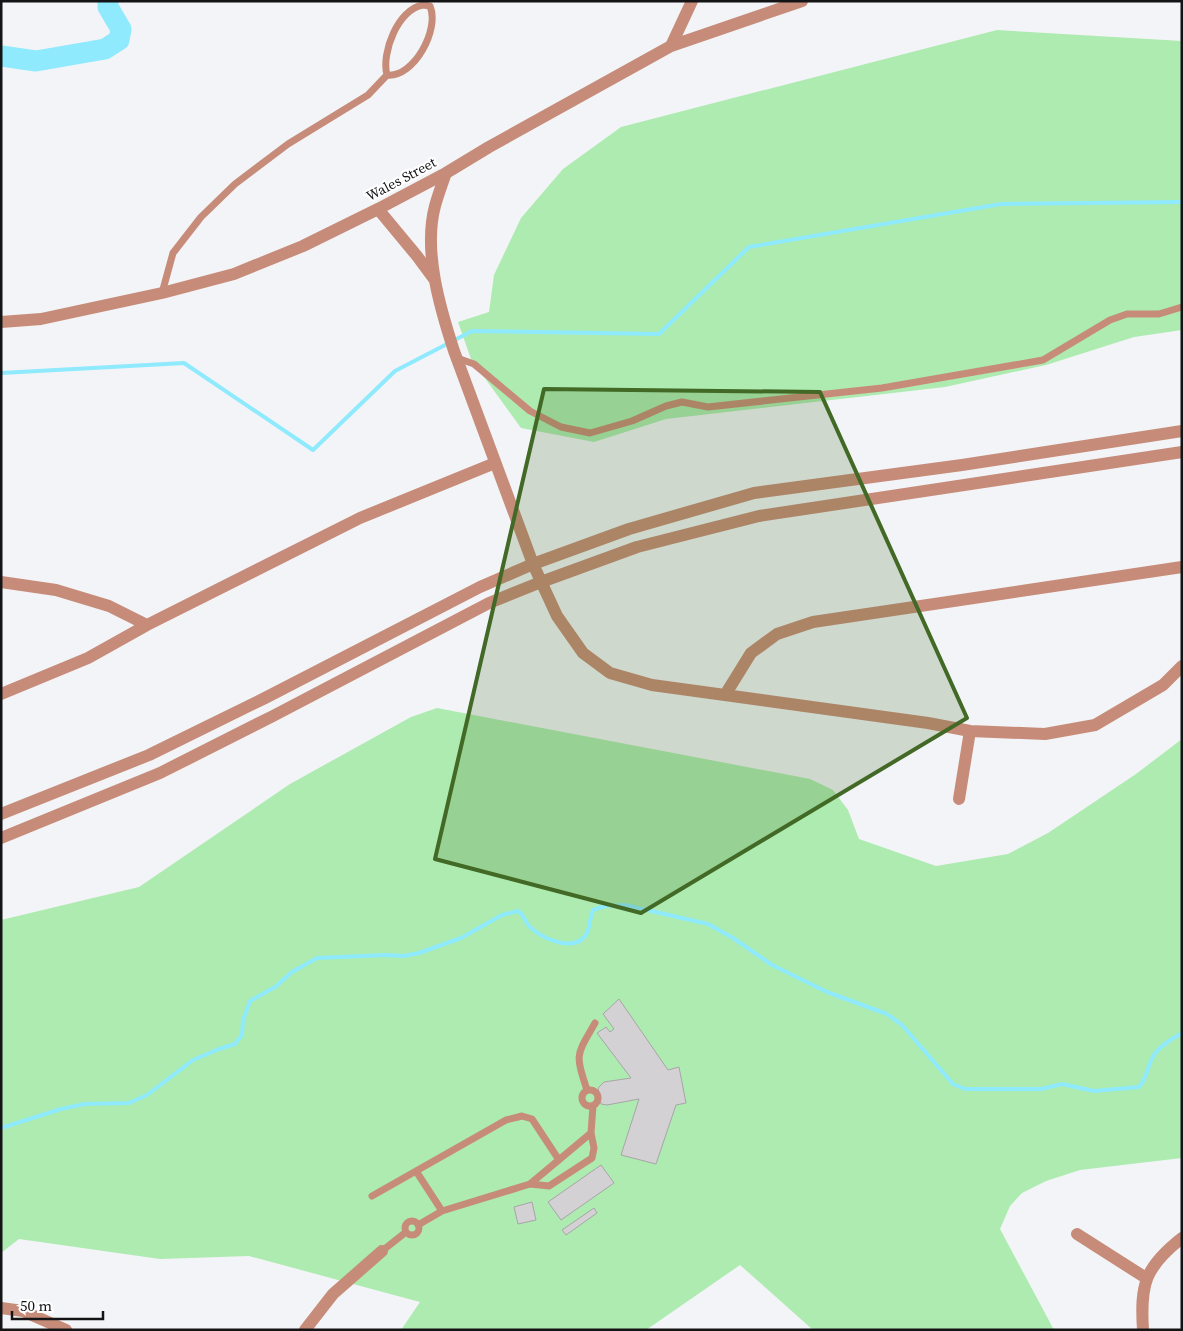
<svg xmlns="http://www.w3.org/2000/svg" width="1183" height="1331" font-family="'Source Serif 4',serif">
<style>
.green{fill:#adebb0}
.lines{fill:none;stroke-linecap:round;stroke-linejoin:round}
.stream{stroke:#8feafd;stroke-width:4}
.river{stroke:#8feafd;stroke-width:21}
.building{fill:#d4d1d4;stroke:#a8a5a8}
.lane{stroke:#c78c79;stroke-width:7}
.street{stroke:#c78c79;stroke-width:12}
.marked{fill:#426925;fill-opacity:0.2;stroke:#426925;stroke-width:4;stroke-linejoin:round}
.labels{text-anchor:middle;stroke-width:4.5;stroke-linejoin:round;paint-order:stroke}
.street-label{font-size:14px;fill:#141416;stroke:#fff}
</style>
<rect width="100%" height="100%" fill="#f3f4f7"/>
<path class="green" d="M997,30L1182,41V330L1134,337L1046,365L945,387L666,419L594,442L521,428L471,359L458,322L489,312L494,275L521,218L563,169L621,127Z
M437,708L810,779L833,790L848,810L859,839L936,866L1008,854L1048,833L1136,774L1182,739V1158L1080,1170L1046,1181L1022,1193L1010,1206L1000,1229L1054,1330H813L740,1265L646,1330H401L420,1302L249,1256L160,1259L19,1239L1,1253V920L139,887L290,784L411,717Z"/>
<g class="lines">
<path class="stream" d="M1,373L184,363L313,450L395,371L472,331L659,334L749,247L1001,204L1182,202
M1,1128L61,1109L85,1104L129,1103L147,1095L193,1060L219,1049L235,1044L242,1035L243,1020L250,1001L275,987L292,972L317,958L386,955L404,956L419,953L461,938L502,915L518,911C525,916 524,920 529,926C541,939 576,954 587,933C590,926 590,917 593,910L605,906L625,905L708,924L733,938L772,965L827,992L887,1014L902,1025L953,1084L965,1089H1041L1062,1084L1094,1091L1139,1087C1149,1075 1147,1063 1156,1052C1163,1044 1173,1038 1182,1033"/>
<path class="river" d="M1,56L36,61L105,49L119,40L121,29L108,7V1"/>
</g>
<path class="building" d="M619,999L668,1070L679,1067L686,1103L676,1105L656,1164L621,1155L639,1099L607,1105L601,1104L598,1088L604,1082L631,1078L597,1033L606,1027L610,1032L614,1029L603,1014Z
M601,1165L614,1183L561,1220L548,1202Z
M532,1202L536,1220L518,1224L514,1207Z
M594,1208L597,1213L566,1235L562,1230Z"/>
<g class="lines">
<path class="lane" d="M423,5L430,6C440,29 414,78 387,75C381,53 398,9 423,5Z
M162,293L173,253L201,217L235,184L288,144L368,95L387,75
M457,358L474,364L530,411L561,427L590,433L632,421L666,406L682,402L708,407L882,388L1043,360L1110,320L1127,314H1159L1182,307
M582 1098a8 8 0 1 1 16 0a8 8 0 1 1-16 0Z
M587,1090C575,1053 576,1056 595,1023
M416,1171L442,1211
M530,1184L549,1186L592,1158L594,1148L591,1133
M372,1196L506,1120L522,1116L532,1119L559,1160
M405 1228a7 7 0 1 1 14 0a7 7 0 1 1-14 0Z
M418,1225L442,1211L530,1184L591,1133L593,1106
M382,1251L406,1232"/>
<path class="street" d="M671,46L692,1
M446,173C442,184 438,195 435,206C423,251 440,308 454,351L533,564L557,616L583,653L610,673L652,685L928,723L970,731L1045,734L1095,725L1163,685L1182,666
M378,209L417,256L434,279
M1,322L41,319L162,293L234,274L303,246L378,209L446,173L489,147L671,46L802,1
M1,582L56,590L109,606L147,625
M1,694L88,658L147,625L360,518L495,463
M725,695L751,653L777,634L813,622L1182,567
M959,799L970,731
M1,814L149,755L265,698L480,587L533,564L629,529L754,493L962,465L1182,431
M1,838L160,773L273,716L489,603L541,582L637,547L759,516L1182,452
M1077,1234L1146,1278
M1,1308L23,1311L66,1330
M305,1330L333,1294L382,1251
M1143,1330C1140,1284 1145,1267 1182,1238"/>
</g>
<path class="marked" d="M544,389L820,392L967,718L641,913L435,859Z"/>
<g class="labels">
<g class="street-label">
<text transform="translate(401 179) rotate(-28)" y="5">Wales Street</text>
</g>
</g>
<rect width="1183" height="1331" fill="none" stroke="#141416" stroke-width="5"/>
<path d="M12 1311v8h91v-8" fill="none" stroke="#141416" stroke-width="2.5"/>
<text x="20" y="1311" font-size="15" fill="#141416" stroke="#ffffff" stroke-width="4" paint-order="stroke">50 m</text>
</svg>
